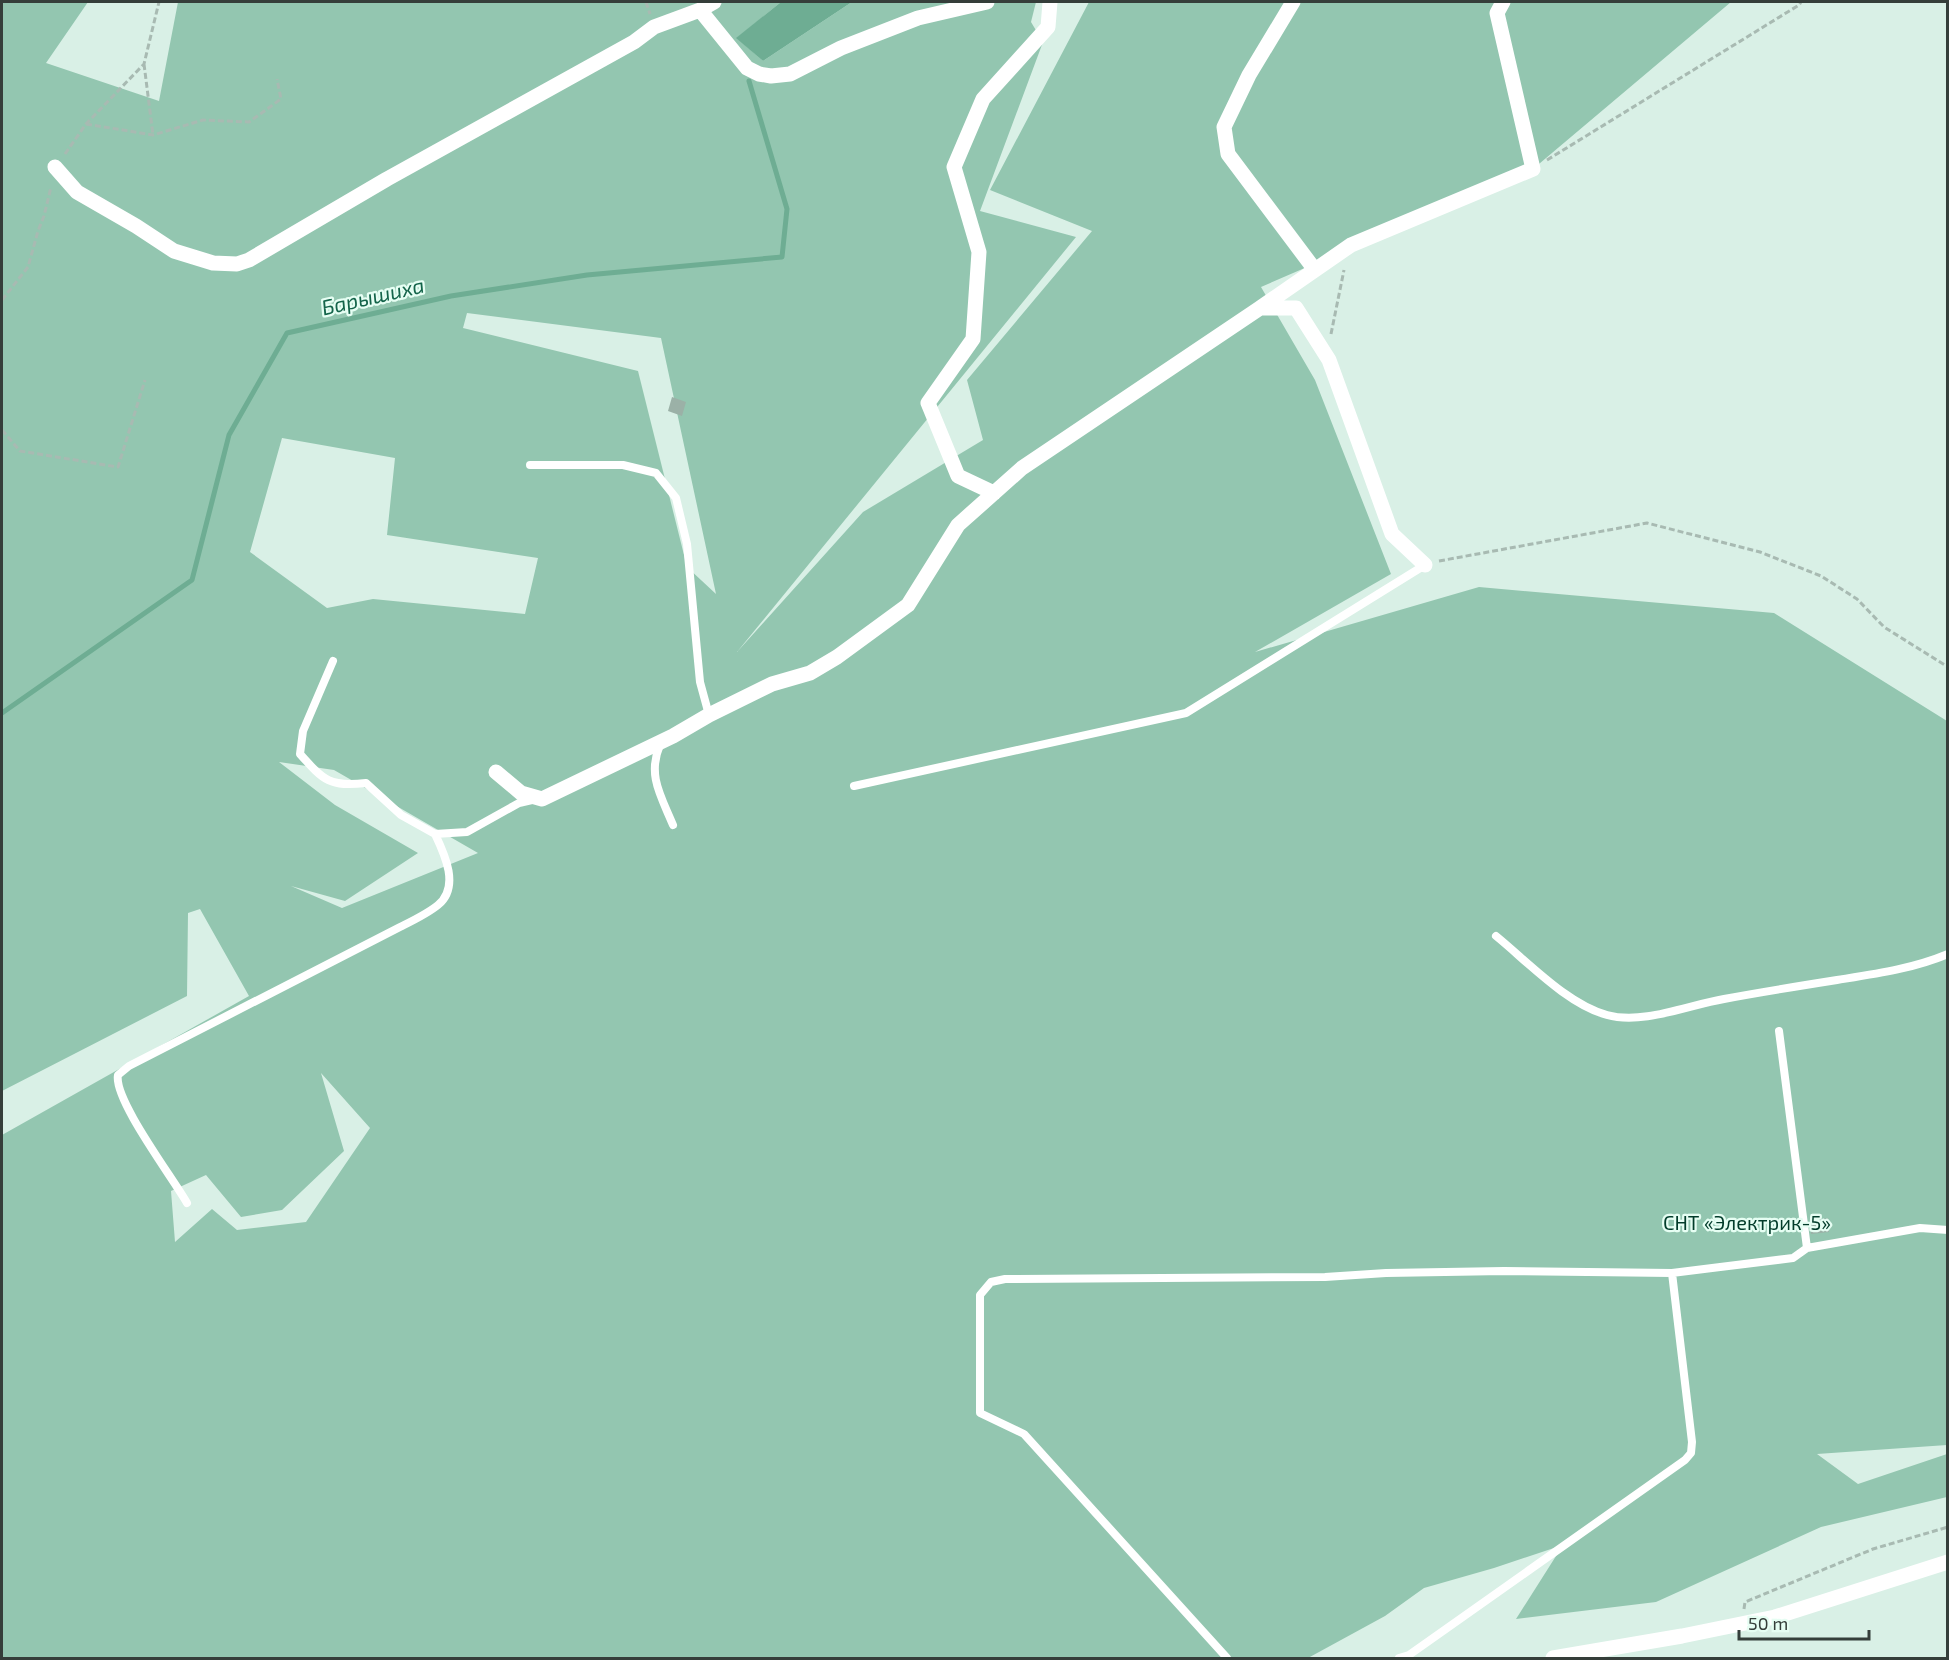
<svg xmlns="http://www.w3.org/2000/svg" width="1949" height="1660" font-family="'Exo 2',sans-serif">
<style>
.green{fill:#93c6b0;fill-rule:evenodd}
.water{fill:#6ead93}
.lines{fill:none;stroke-linecap:round;stroke-linejoin:round}
.stream{stroke:#6ead93;stroke-width:5}
.building{fill:#9bb1a7}
.path{stroke:#a8bab2;stroke-width:3;stroke-dasharray:6 3;stroke-linecap:butt}
.service{stroke:#fff;stroke-width:8}
.minor{stroke:#fff;stroke-width:15}
.labels{text-anchor:middle;stroke-width:4.5;stroke-linejoin:round;paint-order:stroke}
.park-label{font-size:20px;fill:#023c2a;stroke:#e6fef3}
.water-label{font-size:21px;font-style:italic;fill:#14644a;stroke:#e6fef3}
</style>
<rect width="100%" height="100%" fill="#d9f0e6"/>
<path class="green" d="M2,2H88L46,63L159,101L178,2H781L737,38L763,61L852,2H1036L1031,22L1043,42L980,211L1076,237L737,652L863,512L983,440L967,380L1092,231L990,190L1089,2H1731L1533,169L1261,287L1315,380L1391,574L1255,652L1479,587L1774,613L1947,721V1445L1817,1454L1858,1484L1947,1454V1497L1821,1527L1656,1602L1516,1619L1563,1545L1494,1568L1424,1588L1385,1616L1308,1658H2V1135L249,996L200,909L188,913L187,996L2,1091ZM467,313L661,338L716,594L687,567L638,371L463,328ZM282,438L395,458L387,535L538,558L525,614L373,599L327,608L250,552ZM279,762L334,770L478,853L342,908L291,886L345,901L418,853L335,805ZM321,1073L370,1128L306,1222L237,1230L212,1209L175,1242L171,1191L206,1175L241,1217L282,1210L344,1151Z"/>
<path class="water" d="M781,2H852L763,61L736,38Z"/>
<g class="lines">
<path class="stream" d="M2,713L192,580L229,435L287,333L451,296L587,275L782,257L787,209L749,81"/>
</g>
<path class="building" d="M672,397L686,402L682,416L668,411Z
M1828,1218L1829,1232L1811,1234L1810,1221Z"/>
<g class="lines">
<path class="path" d="M646,2L650,14
M144,64L153,135
M86,124L153,135L203,120L249,122L281,99L277,79
M65,154L86,124L144,64L159,2
M1547,160L1799,5L1801,2
M2,300L28,267L38,231L44,216L51,187
M1331,334L1344,270
M2,430L20,451L118,467L145,380
M1439,561L1647,523L1760,552L1821,576L1857,599L1884,627L1948,667
M1744,1609L1745,1602L1873,1549L1948,1527"/>
<path class="service" d="M530,465H623L656,473L676,498L687,544L700,682L709,715
M333,661L303,731L300,754C324,781 330,787 366,783L401,815L435,834L467,832L519,803L532,800
M660,745C647,775 661,796 673,825
M854,786L1186,713L1425,565
M1496,936C1528,962 1567,1004 1607,1015C1643,1025 1688,1005 1724,999C1761,992 1799,986 1837,980C1875,974 1912,969 1948,954
M1779,1031L1807,1248
M187,1203C173,1178 113,1099 118,1075L129,1066L400,927C412,921 427,914 438,905C460,887 445,855 435,834
M1227,1658L1024,1434L980,1413V1295L991,1282L1005,1279L1325,1277L1386,1273L1504,1271L1672,1273L1793,1258L1807,1248L1920,1228L1948,1230
M1399,1658L1409,1655L1685,1460L1691,1453L1692,1442L1672,1273"/>
<path class="minor" d="M1293,2L1249,75L1224,127L1228,154L1315,270
M700,10L747,68L759,74L771,76L790,74L841,48L918,18L987,2
M55,167L77,192L136,226L174,251L213,263L237,264L249,260L387,179L634,42L654,27L700,10L714,2
M1260,308L1351,245L1533,169L1497,13L1503,2
M994,493L958,476L928,403L973,339L979,252L954,167L983,99L1048,27L1050,2
M496,772L521,793L542,799L673,736L709,715L772,684L810,673L837,657L908,605L958,525L1022,468L1260,308H1296L1329,360L1392,534L1425,565
M1553,1658L1682,1636L1775,1617L1948,1562"/>
</g>
<g class="labels">
<g class="park-label">
<text x="1747" y="1230">СНТ «Электрик-5»</text>
</g>
<g class="water-label">
<text transform="translate(373 297) rotate(-13)" y="7">Барышиха</text>
</g>
</g>
<rect width="1949" height="1660" fill="none" stroke="#353e3a" stroke-width="6"/>
<path d="M1739 1630v9h130v-9" fill="none" stroke="#353e3a" stroke-width="3"/>
<text x="1748" y="1630" font-size="18" fill="#353e3a" stroke="#e6fef3" stroke-width="4.5" paint-order="stroke">50 m</text>
</svg>
